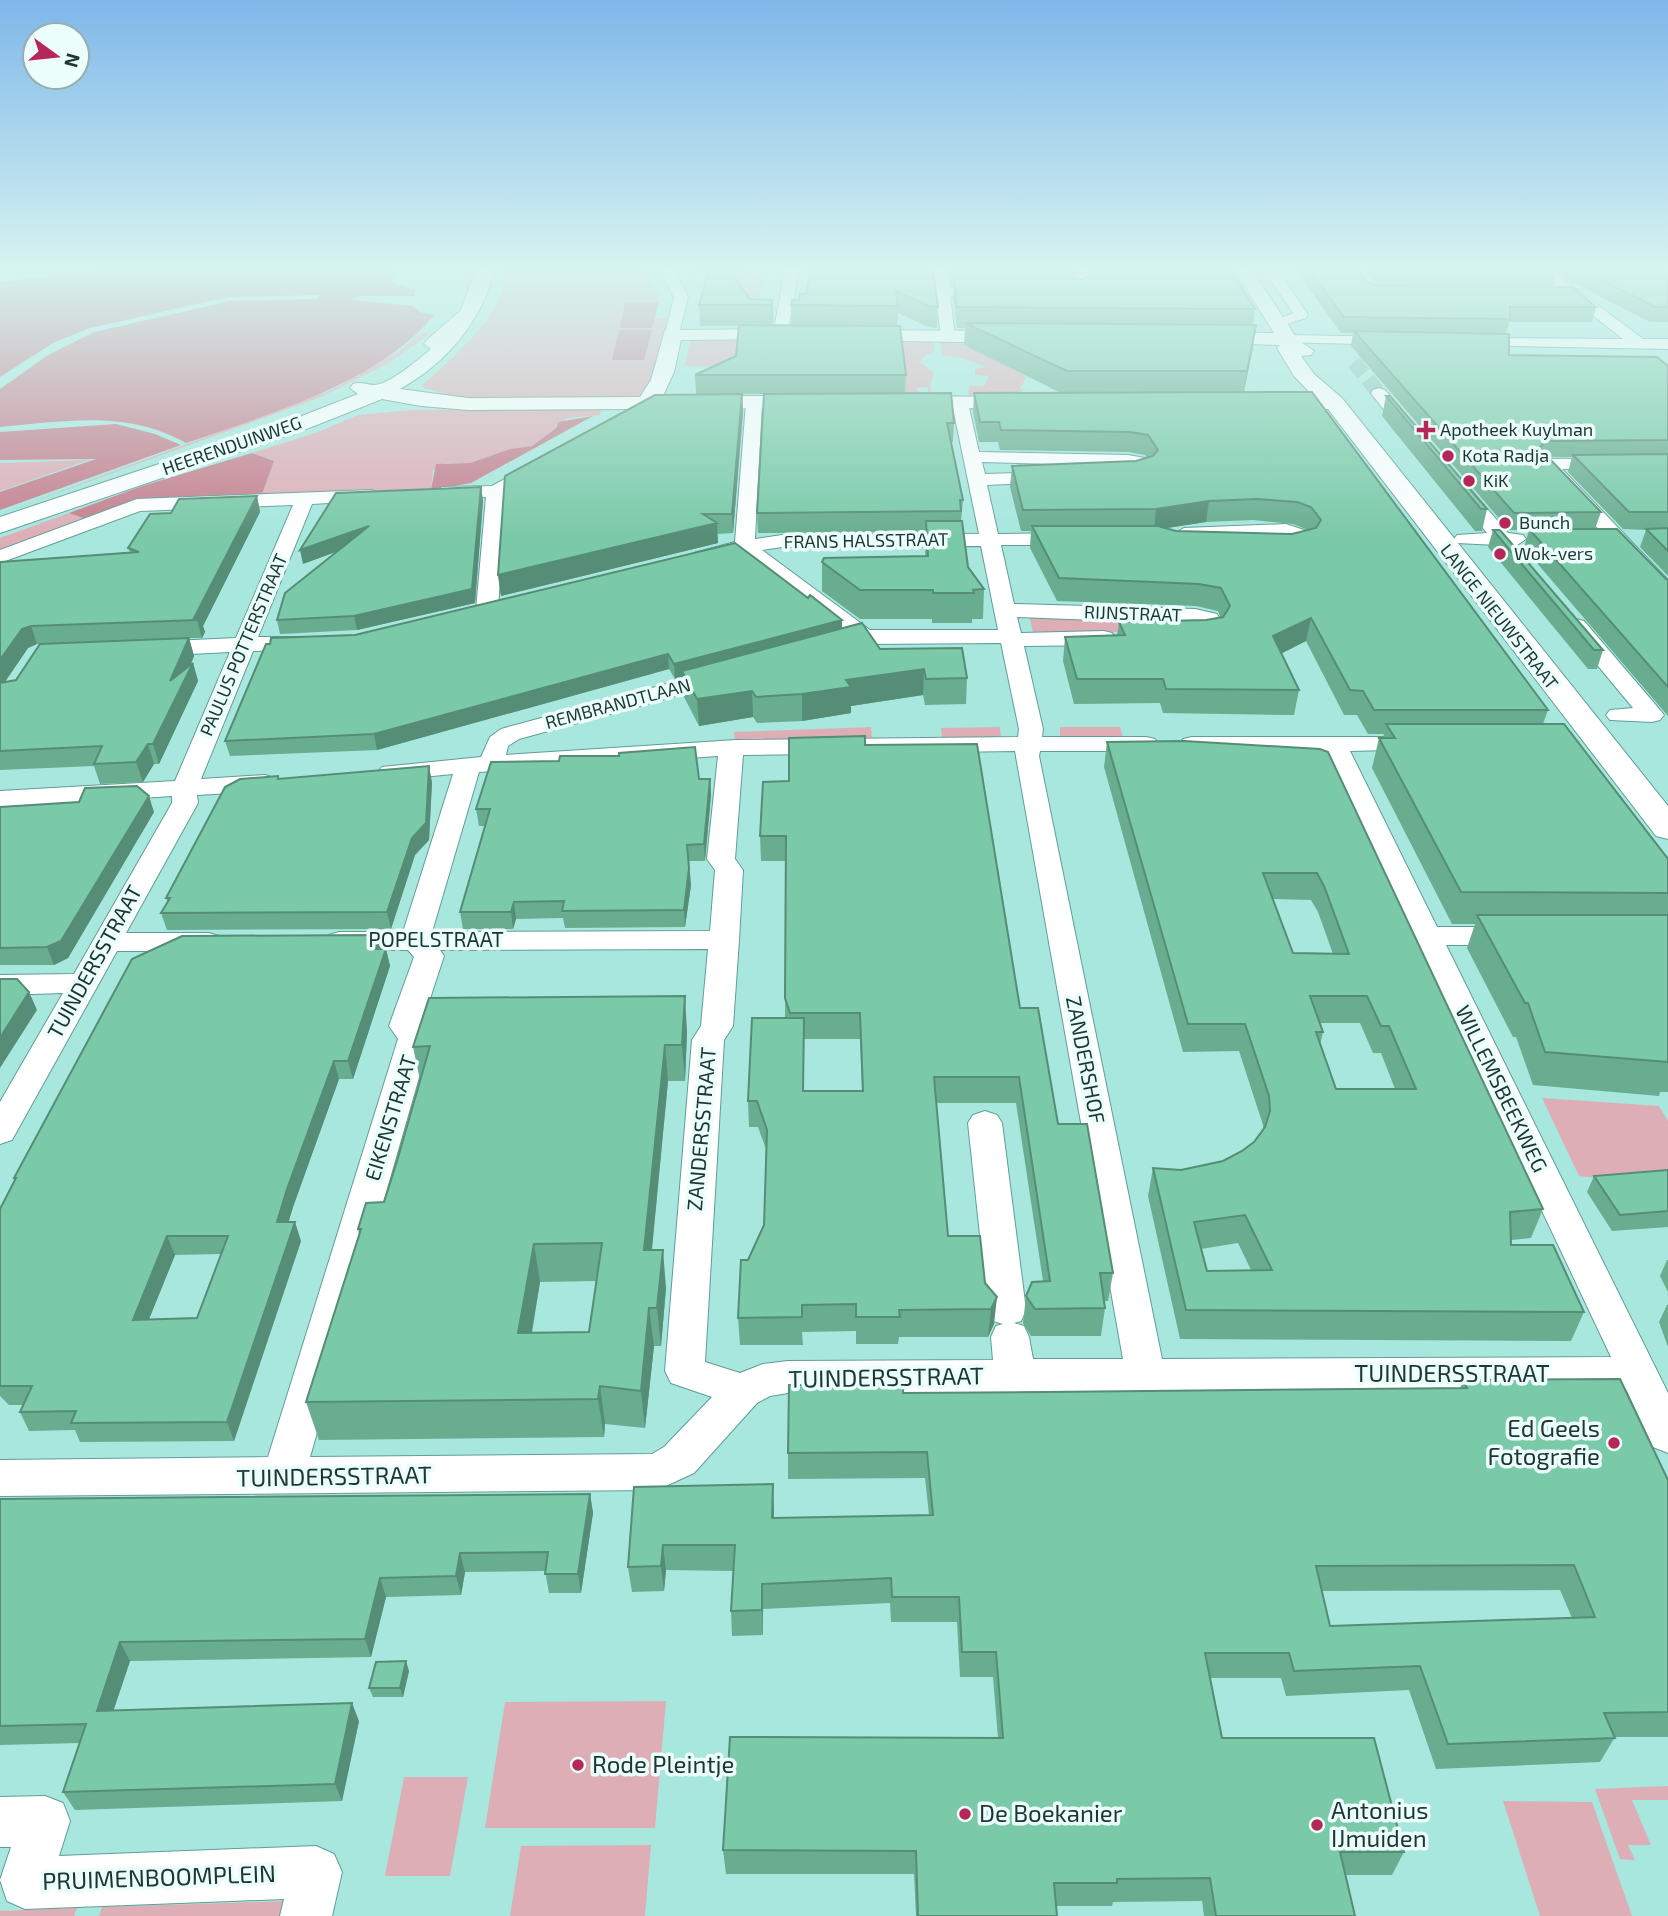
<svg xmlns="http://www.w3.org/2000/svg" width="1668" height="1916" font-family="'Exo 2',sans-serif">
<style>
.green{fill:#deaeb7}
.forest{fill:#c77e8e}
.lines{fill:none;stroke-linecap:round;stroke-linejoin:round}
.street-tunnel{stroke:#8bc4bc;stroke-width:15;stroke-dasharray:15 7;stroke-linecap:butt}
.street-casing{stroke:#5f9e96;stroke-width:2}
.secondary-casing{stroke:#5f9e96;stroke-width:2}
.street{fill:#fff;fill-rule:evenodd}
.secondary{fill:#fff;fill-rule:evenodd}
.wall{fill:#69ad90;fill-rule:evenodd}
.shaded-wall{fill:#558d76}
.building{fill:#7ac9a8;stroke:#558d76;stroke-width:2;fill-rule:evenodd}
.poi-dot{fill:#b62759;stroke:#ecfefb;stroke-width:2.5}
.labels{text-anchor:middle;stroke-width:7;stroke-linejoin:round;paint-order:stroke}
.far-poi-label{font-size:18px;fill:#1c3633;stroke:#ecfefb;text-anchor:start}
.far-street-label{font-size:18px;fill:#1c3633;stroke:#ecfefb}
.street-label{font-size:21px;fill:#1c3633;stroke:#ecfefb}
.near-street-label{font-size:24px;fill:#1c3633;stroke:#ecfefb}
.near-poi-label{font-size:24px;fill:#1c3633;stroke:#ecfefb;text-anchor:start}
</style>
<rect width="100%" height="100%" fill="#a7e7de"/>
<path class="green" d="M505,270H646L660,298L659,302H625L654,318H670L652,388L638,397H454L424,388L422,385C449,362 510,309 505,270Z
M722,270C739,270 757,267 766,284H762L755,316L766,318H735L740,296Z
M422,333H431L389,363L321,397L0,514L331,390L398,352Z
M940,339L960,342L1022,374L1026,378L1020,389L1024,390L1015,395H968L969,386H984L989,376L975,375V369L986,367L962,358L942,355Z
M690,340L800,341L791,368L685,366Z
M899,342H934V352L925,356L920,362L934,373L930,386L932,395H928V387L916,388L922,395H905Z
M601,407L600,415L567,418L532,446L510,449L470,463H446L433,470L431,490L261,497L274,461L252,453L318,432L358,415L413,410Z
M89,460L0,491V463Z
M69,513L88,520L0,552V538Z
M1034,616L1187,621L1193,629L1037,635L1033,633L1030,618Z
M871,727L872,738L735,742L734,732Z
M1000,727L1001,737H942L941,728Z
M1060,727H1120L1123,738H1060Z
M1542,1098L1659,1106L1668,1121V1172L1596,1178L1579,1176Z
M666,1701L655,1828H485L505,1702Z
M404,1777H468L450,1876H385Z
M1668,1786V1800H1632L1651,1845H1628L1635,1860L1620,1859L1595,1789Z
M1503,1801L1592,1802L1632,1916H1540Z
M651,1845L645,1916H510L521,1846Z
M291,1901L288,1916H99L102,1907Z
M77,1908L74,1916H0V1911Z"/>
<path class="forest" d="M103,270H389L395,273L391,282L414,290L415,296H361L351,300L413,306L420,312L434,315C379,383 266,415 186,443C127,410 67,421 0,427V389L48,355L94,332L231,301L317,299L321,295L228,297L90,328L53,343L0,377V282Z
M625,302H659L652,328H620Z
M619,330H652L644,360H612Z
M593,416L471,483L431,490L436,464L470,463L510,449L532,446L557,427L558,422Z
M116,424L155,434L181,445L0,510V492L96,459L0,460V432Z
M252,453L274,461L261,497L147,501L88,520L69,513L142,486Z"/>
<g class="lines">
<path class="street-tunnel" d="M1354,362L1379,393"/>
<defs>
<path id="street" d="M659,270H673L688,297L679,334L672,338L665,334L674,297Z
M785,270H799L787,335L780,339L773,335Z
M933,270H947L949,288H994L1001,292L994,296H950L955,337L948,341L941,337Z
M1073,270H1087L1093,291L1091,294L1053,296V290L1078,287Z
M1264,270H1278L1308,315L1306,318L1277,327L1272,326L1270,323L1293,313Z
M1535,270H1551L1643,339H1668V349L1466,345L1464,342L1471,338L1623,339Z
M1288,335L1393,337L1400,341L1393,345L1283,342L1281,339Z
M1379,388L1385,390L1416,427L1419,431L1416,435H1404L1373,396L1371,393L1373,390Z
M754,398L762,403L755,539L782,535L979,534L952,403L960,398L968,403L979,452L1128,455L1145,458L1153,470C1144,481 1120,486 1110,475L1113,471L1134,469L1133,466L982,462L985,474L1052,472L1061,477L1052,482L987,485L998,534L1070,533L1080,539L1070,545H1001L1014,604L1195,609L1217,614L1224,625L1219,638L1186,642L1178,640L1175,635L1178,630L1202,627L1201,624L1017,617L1021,633L1104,631L1112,633L1115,638L1112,643L1104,645L1024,646L1043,729L1042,737H1146L1155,739L1158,744L1155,749L1146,751H1040L1039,756L1162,1359L1611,1357L1325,751H1192L1183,749L1180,744L1183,739L1192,737H1419L1428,739L1431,744L1428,749L1350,751L1437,927H1510L1520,930L1525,936L1520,942L1510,945H1446L1668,1393V1453L1653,1447L1626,1389L788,1393L770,1396L757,1403L694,1473L657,1490L0,1496V1460L268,1457L398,1039L389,1026L414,957L408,950H339L329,947L324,941L329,935L339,932H403L453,774L391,780L382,777L378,772L382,767L481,757L490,737L501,729L722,669L730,671L733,676L730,681L519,739L508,746L506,755L736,740L1018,737L1019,729L1001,643L865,644L834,652L826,650L823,645L826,640L848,635L741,553L701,563L694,561L691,557L694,553L735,542L746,403ZM981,546L998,630H870L762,550L782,547ZM1015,751L1123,1359H1033L1029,1337L1024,1326L1014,1323L1021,1321L1026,1310L1002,1123L997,1115L985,1111L973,1115L968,1123L988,1310L993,1321L1003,1324L996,1326L991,1337L993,1360L788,1361L763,1364L740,1373L705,1362L724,1040L733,1026L739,940L743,870L735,859L743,755ZM718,756L707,859L715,870L710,931L432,932L479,772ZM708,949L701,1026L692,1040L665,1371L671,1383L712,1397L664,1447L652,1454L310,1457L430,1039L421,1026L444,956L440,950Z
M1668,458V468L1562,469L1668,580V598L1661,596L1538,464L1547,459Z
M539,460L548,465L545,469L505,493L498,610L495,615H479L476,610L486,497L442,499L433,493L442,487L492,486Z
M1458,481L1465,483L1508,533L1523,535L1526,539L1517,545L1529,559L1526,563H1512L1497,545L1457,543L1454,539L1457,535L1487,533L1449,487Z
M372,490L381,496L379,500L312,504L258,637H313L316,642L313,647L305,649L253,651L201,779L265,775L274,778L278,783L274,788L265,791L197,795L198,803L126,933H209L219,936L224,942L219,948L209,951H117L12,1140L0,1144V1102L63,993L0,995V975L74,974L172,803V796L0,807V791L175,781L230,652L151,656L143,654L140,649L143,644L151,642L236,638L293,505L140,511L0,563V550L137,499Z
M1286,524L1307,531L1314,543C1304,555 1287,555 1273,551L1270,547L1273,543L1293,541L1292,539L1284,536L1184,540L1174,534L1184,528Z
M1576,619L1584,621L1660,710L1664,715L1660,720L1652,722L1610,720L1606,715L1610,710L1633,708L1565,626L1568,621Z
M45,1796L63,1803L70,1821L59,1856L316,1846L334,1854L342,1872L332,1916H280L284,1899L25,1909L7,1901L0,1880L11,1847H0V1797Z"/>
<path id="secondary" d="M476,270H494C482,322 445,364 400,389L468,398L640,397L651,380L665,330L790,329L797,331L800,335L797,339L681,340L674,372L663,396H814L822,397L825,402L822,407L814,408L468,410L421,406L382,399L309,428L0,533V517L294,419L358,394L350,388L353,384C361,381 366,385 375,385C390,384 419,359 431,349L424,344L427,340L461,310Z
M1235,270H1252L1298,340L1314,351L1311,355L1301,356L1314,374L1342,398L1668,806V839L1656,836L1328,409L1261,408L1258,403L1261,398L1314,397L1294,376L1277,348L1280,345L1194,342L1191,338L1201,332L1274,333Z
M851,330L1018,331L1028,337L1018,343L844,340L841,336L844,332Z
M898,396L1024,397L1032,398L1035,403L1032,408L1024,409L890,407L887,402L890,397Z"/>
</defs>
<use href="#street" class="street-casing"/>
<use href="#secondary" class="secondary-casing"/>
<use href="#street" class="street"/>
<use href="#secondary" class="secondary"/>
</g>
<path class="wall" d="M691,270H741L730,271L750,299L773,300L772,325L791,326V305L806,294L810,277L808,270H934L938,307L937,328L928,327L898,313L897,326L906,375L905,394L954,423L953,442H951L963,500L961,521L968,567L984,589L983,619H972V623H932V619H860L822,591V562L925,557L926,532L758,533L757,513L764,394H696L695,375L736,356L739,326H700L699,305L709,272L692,273Z
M949,270H1077L1076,279H1084L1090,276L1088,270H1231L1255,309L1253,325V347L1244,392L1548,710L1543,724L1668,859V1092H1660L1659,1096L1533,1085L1516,1037H1513L1467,948L1475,924H1452L1372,768L1379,738H1383L1384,734H1368L1357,715H1344L1306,641L1281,653L1299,690L1294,715L1163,713L1160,703L1074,704L1063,661L1065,637L1117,636L1119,622L1206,620L1221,618L1218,611L1196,606L1057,601L1030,548L1031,531H1021L1010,487L1012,466L1136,461L1147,458L1145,455L1128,452L1000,450L998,442H979L973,412L974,393H1061L964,345L965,328H957L953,299L954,285H951ZM1253,520L1293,524L1308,530L1292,534L1176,531L1167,528L1206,522Z
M1296,270H1358L1367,282L1379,286L1364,270H1552L1556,274L1553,287L1596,307L1592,322H1509L1506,334L1509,355L1668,366V576L1640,547L1646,530L1623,529L1568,472L1572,457H1548L1601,512L1595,529L1666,579L1668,580V716L1524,548L1529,530H1509L1351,346L1353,333H1341Z
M1555,270H1668V322H1650L1570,281Z
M742,394L743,412L733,533L717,534L718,543L501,596L498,575Z
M1386,396L1487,509L1482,531H1475L1382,416Z
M481,487L483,501L475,603L357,630L280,634L277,620L335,552L303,564Z
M257,496L260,512L203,626L205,632L202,638H189L194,656L191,664L193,663L198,681L159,764H154L143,782L100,784L94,766L0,770V562L130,552L128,548L171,513ZM37,644H40L16,680L5,682L28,648Z
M1493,530L1603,650L1597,669H1588L1488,547Z
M842,628L880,649L967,678L966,704L925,705L923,695L851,706V713L802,721L757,723L753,717L699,726L684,697L683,677L675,679L669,669L377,750L230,756L225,741L266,644Z
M1107,742L1320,749L1543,1209L1531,1238L1511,1240V1245L1584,1312L1571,1341L1180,1339L1148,1196L1153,1168L1181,1170L1223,1161L1242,1151L1254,1142L1263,1130V1125L1239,1051L1183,1052L1104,767ZM1273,899L1311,900L1318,912L1333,954L1293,953ZM1320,1023H1360L1373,1053H1381L1395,1089H1336L1320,1045L1323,1032ZM1238,1243L1251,1270L1207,1271L1201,1249Z
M865,745L1020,1008L1058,1124L1113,1273L1108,1301H1104L1105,1308L1101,1336H1031L1023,1323L1026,1296L1043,1281L1016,1103H936L948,1236L985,1283L994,1324L988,1337H899L898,1344H856V1331L802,1332L803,1345H740L738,1318L748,1260L764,1225L767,1152L758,1127H749L748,1101L785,1018L786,861H761L760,836L789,781ZM804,1039H860L862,1091H804Z
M278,779L432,782L429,840L415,855L391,929L167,930L161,913L168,902L166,898Z
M699,779H710L711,795L705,861H689L691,885L685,927L565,928L563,918L516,919L513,929H463L460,912L485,826H479L476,809Z
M0,807L154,812L68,958L54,965H0Z
M378,935L381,949H386L390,966L353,1079H339L293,1207L288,1222L301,1241L234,1441L80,1442L75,1430L29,1431L20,1412L23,1405H9L0,1396V1209L15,1181L14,1178ZM221,1254L197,1318L149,1319L175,1255Z
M687,1032L685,1081H668L652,1250L666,1288L661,1346H654L645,1428L605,1424L604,1437L319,1440L306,1402L359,1234L358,1229L384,1202L397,1161L420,1080L413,1047ZM596,1281L589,1332L532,1333L540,1282Z
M1668,1170V1227L1612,1231L1587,1192L1594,1176Z
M1667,1260H1668V1292L1660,1276Z
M1667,1305H1668V1347L1659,1322Z
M1463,1380L1668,1480V1737H1615L1600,1762L1436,1769L1409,1690L1286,1696L1281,1678H1210L1222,1738L1404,1852L1392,1875H1346L1355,1916H1204L1202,1901L1113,1902L1112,1906H1056L1057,1916H916L914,1874H726L723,1850L998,1738L993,1677H960L957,1622H891L890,1603L763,1609V1635L732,1636L731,1611L734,1571L666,1570L664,1591L632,1592L628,1567L634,1487L774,1509V1518L929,1515L925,1478L788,1479V1453L903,1393L1460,1388ZM1560,1590L1572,1618L1330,1626L1322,1591Z
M590,1494L593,1513L581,1593H549L545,1571L465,1572L461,1595L386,1597L371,1657L130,1661L113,1711L359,1721L342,1801L75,1810L63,1792L80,1743L0,1745V1499Z
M409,1671L403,1697H373L369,1688Z"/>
<path class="shaded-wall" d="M773,300V320L772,326L771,305Z
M1256,325L1253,347L1243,394L1247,371Z
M742,394L743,412L733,533L732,514Z
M481,487L483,501L475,603L357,630L354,616Z
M257,496L260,512L203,626L205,632L202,638L197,620H193Z
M1209,501L1206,522L1154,530L1156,509Z
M717,523L718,543L501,596L498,575Z
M369,526L371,539L303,564L300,550Z
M1311,618L1306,641L1269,660L1273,636Z
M842,620V634L682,671L683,677L675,679L674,664Z
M31,626L37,644L28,648L4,683L0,684V660L22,629Z
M189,638L194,656L183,682L193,663L198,681L159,764L153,744L170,681Z
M668,654L669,669L377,750L374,734Z
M924,669L923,695L851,706V713L802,721V694L846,680Z
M752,691L753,717L699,726L697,699Z
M148,744L154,764L143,782L136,762Z
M429,766L432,782L429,840L415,855L391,929L387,912L412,838Z
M710,779L711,795L705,861L704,844Z
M149,796L154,812L68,958L54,965L47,947Z
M689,868L691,885L685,927L684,910Z
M514,902L516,919L513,929L511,912Z
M378,935L382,953L373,949Z
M386,949L390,966L353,1079L348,1061Z
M29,992L37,1010L0,1068V1038Z
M685,996L687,1032L685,1081L682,1045Z
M665,1045L668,1081L648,1288L644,1250Z
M334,1061L339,1079L293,1207L283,1241L277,1222L287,1189Z
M295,1222L301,1241L234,1441L227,1422Z
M167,1236L175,1255L141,1339L133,1320Z
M534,1244L540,1282L525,1371L518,1333Z
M663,1250L666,1288L661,1346L657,1308Z
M997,1297L994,1324L988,1337L991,1309Z
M649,1308L654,1346L645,1428L641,1391Z
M600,1386L605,1424L604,1437L598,1399Z
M773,1484L774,1509L773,1544L772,1518Z
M590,1494L593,1513L581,1593L578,1574Z
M663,1545L666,1570L664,1591L661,1566Z
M460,1553L465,1572L461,1595L456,1576Z
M380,1578L386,1597L371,1657L365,1639Z
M762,1584L763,1609V1635L762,1610Z
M120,1642L130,1661L107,1730L97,1711Z
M406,1661L409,1671L403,1697L400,1688Z
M352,1703L359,1721L342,1801L335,1784Z"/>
<path class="building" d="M709,270H729L750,299L773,300L771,305H699Z
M811,270H933L938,307L929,306L896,291L898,306L791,305L792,300H799L800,294H806Z
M1098,270H1231L1255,309L957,307L954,278L1084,279Z
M1309,270H1358L1367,282L1380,286L1572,287L1596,307H1510V319L1344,317Z
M1381,270H1552L1556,274L1384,273Z
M1582,270H1668V307H1655Z
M965,323L1256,325L1247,371H1067Z
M739,325L900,326L906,375H695L736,356Z
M1354,331L1509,334V355L1657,357L1668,366V440L1546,441L1540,447L1544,453L1601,512L1514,513Z
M1312,392L1548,710H1374L1363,691L1350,690L1311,618L1273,636L1299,690L1166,689L1163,679H1077L1065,637L1125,635L1119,622L1206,620L1223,617L1230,606L1221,588L1199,584L1059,578L1032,526H1158L1176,531L1292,534L1316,528L1321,520L1311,507L1297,502L1257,499L1209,501L1156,509L1023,510L1012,466L1136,461L1153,456L1158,450L1148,435L1130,432L1001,430L999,422H980L974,393Z
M951,393L954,423H947L963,500H960L961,511L757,513L764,394Z
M742,394L732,514H703L717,523L498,575L505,476L655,395Z
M1386,396H1390L1487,509H1481Z
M1668,454V512H1629L1573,455Z
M481,487L472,589L354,616L277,620L285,593L369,526L300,550L336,493Z
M257,496L193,620L200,614L197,620L31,626L22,629L0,660V562L139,552L128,548L150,514L171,513L179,499Z
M926,521H962L968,567L984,589L973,590L974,593H933V590H860L822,562L824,558L928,556Z
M1668,528V551L1646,529Z
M1529,529H1617L1666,579L1668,580V687Z
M1493,530H1500L1603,650H1594Z
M735,543L808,598L810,595L842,620L674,664L668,654L374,734L225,741L266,644H270L271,638L355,635Z
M862,623L880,649L962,648L967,678L926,679L924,669L846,680L851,687L802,694L756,697L752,691L697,699L682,671Z
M189,638L170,681L193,663L153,744H148L136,762L94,764L102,746L0,751V683L16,680L40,644Z
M1386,724H1564L1668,859V893L1461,892L1379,738H1395Z
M865,736V745L977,744L1020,1008H1038L1058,1124H1087L1113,1273H1100L1105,1308L1035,1309L1026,1296L1032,1282L1050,1281L1019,1077H934L948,1236H980L985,1283L997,1297L991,1309L899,1310L900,1317H856V1304L802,1305V1317L738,1318L741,1260H748L764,1225L767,1130L757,1101H748L752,1018H804L803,1091H863L860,1013H790L785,998L786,836H760L763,782L789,781V738Z
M1184,741L1320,749L1328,752L1543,1209L1510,1212L1511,1245H1553L1584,1312L1186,1310L1153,1168L1181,1170L1223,1161L1242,1151L1254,1142L1265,1127L1270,1111L1269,1096L1245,1024H1188L1107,742ZM1263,873H1317L1324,886L1349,954L1293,953ZM1310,996H1367L1381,1026H1389L1416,1089H1336L1316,1032H1323ZM1245,1215L1272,1270L1207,1271L1194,1222Z
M695,747L699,779H710L704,844L687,845L689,868L684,910L562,911L564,901L514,902L511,912H460L490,809H476L491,762L559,761L560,756H619V753Z
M429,766L426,823L412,838L387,912L161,913L170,898H166L225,787L240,779L278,776V779Z
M137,786L149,796L61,941L47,947L0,948V807L79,802L85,788Z
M1477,915H1668V1062L1545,1052L1528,1003H1525Z
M378,935L373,949H386L348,1061H334L287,1189L277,1222H295L227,1422L71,1423L76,1411L20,1412L32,1386H0V1209L16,1178H14L132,959L182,936ZM167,1236H228L197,1318L133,1320Z
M0,979H17L29,992L0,1038Z
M685,996L682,1045H665L644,1250H663L657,1308H649L641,1391L600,1386L598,1399L306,1402L361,1229H358L366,1203L384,1202L397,1161L430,1046L413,1047L429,998ZM602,1243L589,1332L518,1333L534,1244Z
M1668,1170V1211L1620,1215L1594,1176Z
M1620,1379L1668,1480V1712L1604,1713L1615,1738L1448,1744L1420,1666L1294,1671L1289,1653H1205L1222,1738H1374L1404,1852H1340L1355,1916H1216L1210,1878L1117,1879V1883H1054L1057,1916H918L916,1851L723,1850L730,1737L1003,1738L996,1652H962L959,1597H892L891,1578L762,1584V1610L731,1611L735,1545H663L661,1566L628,1567L634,1487L773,1484L772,1518L933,1515L927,1452L788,1453L789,1385L903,1384V1393L1045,1392L1467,1388L1463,1380ZM1574,1565L1595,1617L1330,1626L1316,1566Z
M590,1494L578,1574H545L548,1552L460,1553L456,1576L380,1578L365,1639L120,1642L97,1711L352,1703L335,1784L63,1792L86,1724L0,1726V1499Z
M406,1661L400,1688H369L376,1662Z"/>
<linearGradient id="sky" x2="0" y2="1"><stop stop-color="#7fb7ea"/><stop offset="0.5" stop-color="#d7f4f0"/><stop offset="1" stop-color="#d7f4f0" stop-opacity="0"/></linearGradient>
<rect width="1668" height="538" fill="url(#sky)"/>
<g class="poi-dot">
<path d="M1422.5 419.5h7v7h7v7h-7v7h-7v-7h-7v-7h7z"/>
<circle cx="1448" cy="456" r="7"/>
<circle cx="1469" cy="481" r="7"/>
<circle cx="1505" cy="523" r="7"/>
<circle cx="1500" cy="554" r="7"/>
<circle cx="1614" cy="1443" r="7"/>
<circle cx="578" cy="1765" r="7"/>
<circle cx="965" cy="1814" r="7"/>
<circle cx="1317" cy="1825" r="7"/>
</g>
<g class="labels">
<g class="far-poi-label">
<text x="1440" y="436">Apotheek Kuylman</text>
<text x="1462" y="462">Kota Radja</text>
<text x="1483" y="487">KiK</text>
<text x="1519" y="529">Bunch</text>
<text x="1514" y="560">Wok-vers</text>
</g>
<g class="far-street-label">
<text transform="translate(232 446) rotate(-19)" y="6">HEERENDUINWEG</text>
<text transform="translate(866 541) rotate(-1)" y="6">FRANS HALSSTRAAT</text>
<text transform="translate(1133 614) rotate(2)" y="6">RIJNSTRAAT</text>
<text transform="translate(1499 617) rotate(52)" y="6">LANGE NIEUWSTRAAT</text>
<text transform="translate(244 645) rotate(-67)" y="6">PAULUS POTTERSTRAAT</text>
<text transform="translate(618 704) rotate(-15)" y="6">REMBRANDTLAAN</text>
</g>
<g class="street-label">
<text x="436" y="947">POPELSTRAAT</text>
<text transform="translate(95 962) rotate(-61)" y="7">TUINDERSSTRAAT</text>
<text transform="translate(1085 1060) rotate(79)" y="7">ZANDERSHOF</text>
<text transform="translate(1501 1089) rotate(64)" y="7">WILLEMSBEEKWEG</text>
<text transform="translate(391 1118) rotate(-73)" y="7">EIKENSTRAAT</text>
<text transform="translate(702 1129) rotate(-85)" y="7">ZANDERSSTRAAT</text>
</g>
<g class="near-street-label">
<text x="1452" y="1382">TUINDERSSTRAAT</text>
<text transform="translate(886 1378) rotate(-1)" y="8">TUINDERSSTRAAT</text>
<text transform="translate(334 1477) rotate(-1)" y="8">TUINDERSSTRAAT</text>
<text transform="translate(159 1878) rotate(-2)" y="8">PRUIMENBOOMPLEIN</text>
</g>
<g class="near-poi-label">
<text x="1600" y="1437" text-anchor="end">Ed Geels<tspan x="1600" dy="28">Fotografie</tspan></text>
<text x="592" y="1773">Rode Pleintje</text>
<text x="1331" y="1819">Antonius<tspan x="1331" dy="28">IJmuiden</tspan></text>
<text x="979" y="1822">De Boekanier</text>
</g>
</g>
<g transform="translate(56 56) rotate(105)"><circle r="33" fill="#ecfefb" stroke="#99aeab" stroke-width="2"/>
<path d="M0-5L12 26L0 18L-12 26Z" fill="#b62759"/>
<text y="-10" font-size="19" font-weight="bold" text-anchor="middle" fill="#1c3633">N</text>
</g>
</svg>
